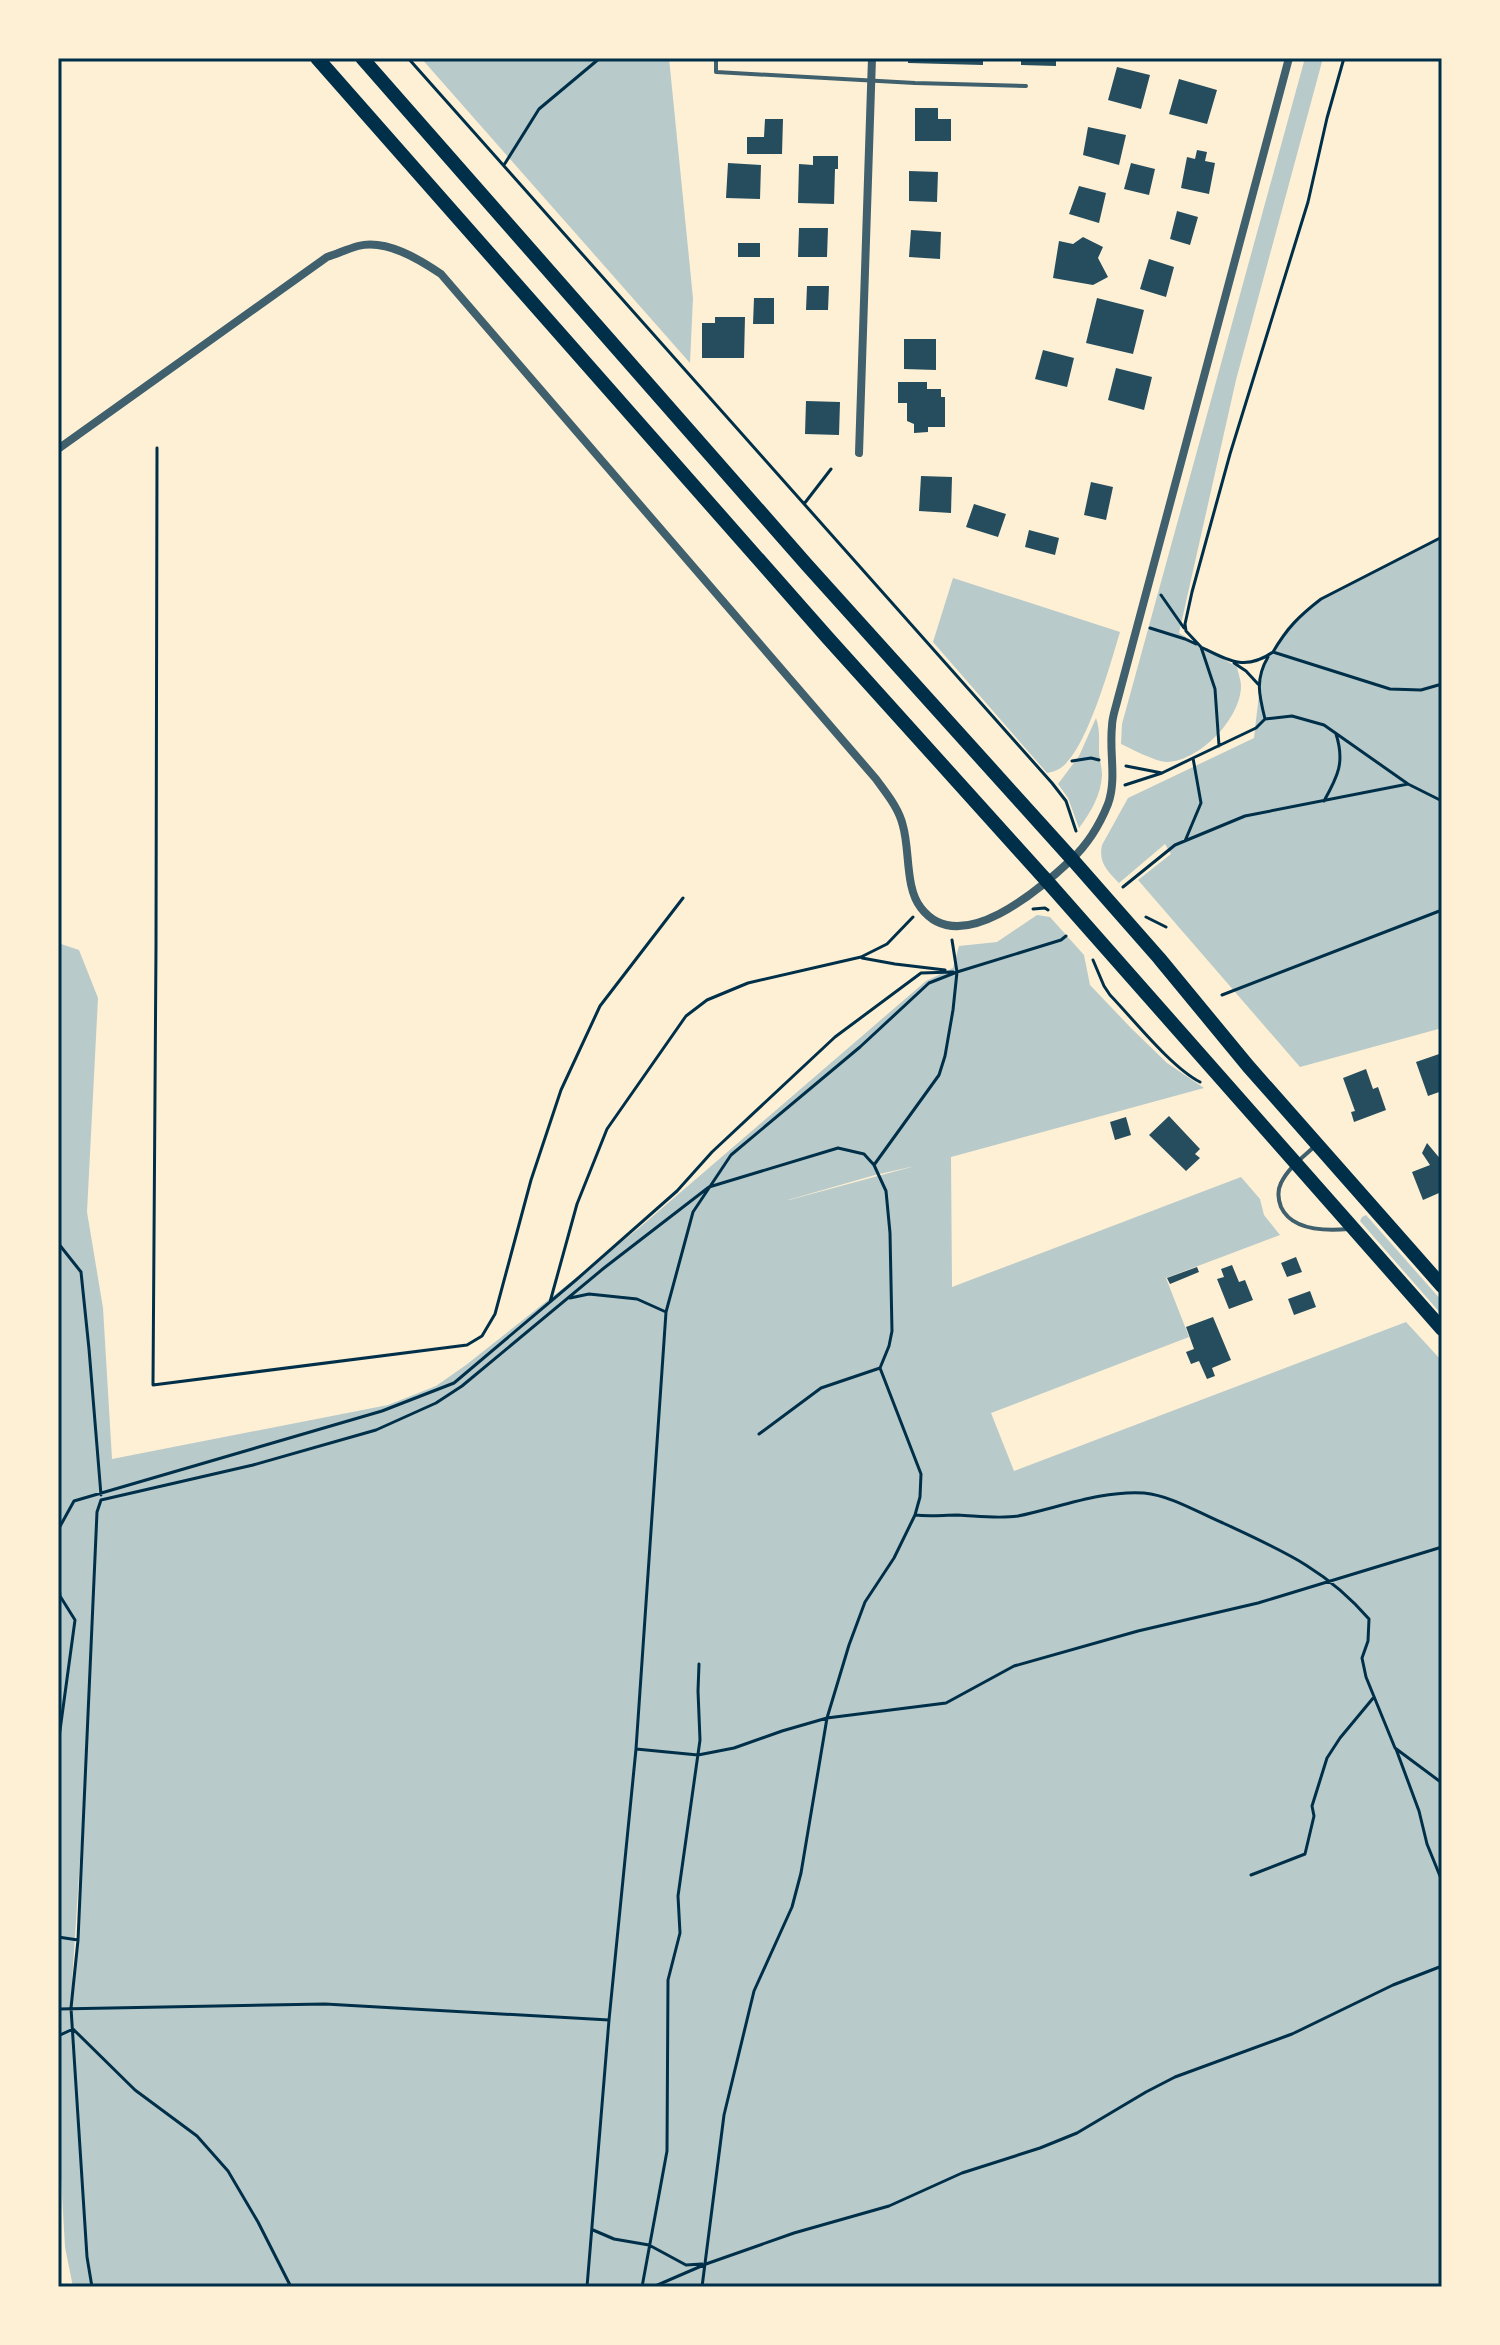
<svg xmlns="http://www.w3.org/2000/svg" width="1500" height="2345" font-family="'DM Sans',sans-serif">
<style>
.green{fill:#b9caca;fill-rule:evenodd}
.building{fill:#264d5e}
.lines{fill:none;stroke-linecap:round;stroke-linejoin:round}
.path{stroke:#003049;stroke-width:3}
.service{stroke:#3f606c;stroke-width:4}
.minor{stroke:#3f606c;stroke-width:8}
.primary{stroke:#003049;stroke-width:14}
.trunk{stroke:#003049;stroke-width:14}
.neatline{fill:none;stroke:#003049;stroke-width:3}
</style>
<rect width="100%" height="100%" fill="#fdf0d5"/>
<path class="green" d="M421,58H669L693,298L690,363Z
M1305,58H1323L1236,380L1179,633L1237,667C1238,673 1241,680 1241,686C1241,718 1200,761 1167,762C1156,762 1132,749 1121,744L1122,724Z
M1442,537V1028L1300,1067L1138,880L1171,854L1165,844L1119,883C1108,871 1098,863 1102,845L1128,798L1254,738L1262,668L1287,628L1304,612L1321,599Z
M953,578L1120,632C1111,662 1086,754 1059,769C1056,771 1051,772 1047,773L933,642Z
M1096,718C1100,729 1099,738 1099,750C1099,758 1102,767 1102,775C1101,795 1091,812 1079,828L1068,798L1058,784L1079,756Z
M1037,915L1050,917L1084,955L1090,985L1131,1028L1167,1063L1204,1088L951,1157L952,1287L1241,1177L1260,1199L1264,1215L1280,1235L1166,1278L1189,1337L991,1413L1014,1471L1406,1322L1442,1361V2287H73L65,2247L58,2123V943L79,950L98,998L87,1212L103,1308L112,1459L388,1405L436,1386L466,1365L639,1228L926,981L953,968L959,946L997,942ZM915,1166L789,1200H788L875,1175ZM83,1813L78,1940L72,1982Z
M1366,1215L1442,1301V1315L1360,1221L1362,1217Z"/>
<path class="building" d="M908,58H983V65L908,63Z
M1021,58H1056V66L1021,65Z
M1117,67L1150,75L1141,109L1108,100Z
M1179,79L1217,90L1207,124L1169,114Z
M915,108H938V119H951V141H915Z
M765,119H783L782,154H747V137H764Z
M1088,127L1126,135L1119,165L1083,155Z
M1197,150L1207,152L1205,161L1215,163L1209,194L1181,188L1187,157L1195,159Z
M813,156H838V169H835L834,204L798,203L799,164L813,165Z
M728,163L761,165L760,199L726,198Z
M1131,163L1155,169L1149,195L1124,189Z
M909,171L938,172L937,202L909,201Z
M1079,186L1106,193L1099,223L1069,214Z
M1177,211L1198,217L1190,245L1170,239Z
M799,228H828L827,257H798Z
M911,230L941,232L940,259L909,257Z
M1083,237L1103,247L1098,258L1108,277L1093,285L1053,278L1059,241L1073,244Z
M738,243H760V257H738Z
M1149,259L1174,267L1166,297L1140,289Z
M807,286H829L828,310H806Z
M754,298H774V324H753Z
M1097,298L1144,310L1133,354L1086,343Z
M715,317H745L744,358H702V323H715Z
M904,339H936V370L904,369Z
M1043,350L1074,358L1067,387L1035,379Z
M1116,368L1152,377L1144,410L1108,400Z
M898,382H927V389H941V397H945V427H928V432L914,433V424L907,421V403H898Z
M806,401L840,402L839,435L805,434Z
M921,476L952,477L951,513L919,511Z
M1091,482L1113,487L1106,520L1084,515Z
M974,504L1006,514L998,537L966,527Z
M1029,530L1059,538L1055,555L1025,547Z
M1442,1053V1091L1428,1096L1416,1062Z
M1366,1069L1373,1089L1378,1087L1386,1110L1354,1122L1351,1112L1355,1111L1343,1078Z
M1169,1116L1200,1149L1195,1154L1200,1158L1186,1171L1149,1135Z
M1126,1117L1131,1135L1115,1140L1110,1122Z
M1427,1143L1442,1161V1199L1439,1193L1423,1200L1412,1172L1430,1165L1422,1153Z
M1296,1257L1302,1272L1287,1277L1281,1263Z
M1232,1265L1239,1282L1245,1280L1253,1300L1229,1309L1217,1279L1224,1277L1221,1269Z
M1197,1267L1199,1272L1170,1284L1167,1278Z
M1310,1291L1316,1307L1294,1315L1288,1299Z
M1213,1317L1231,1360L1212,1368L1215,1376L1207,1379L1199,1361L1191,1364L1186,1352L1194,1349L1186,1327Z"/>
<g class="lines">
<path class="path" d="M408,58L1052,783L1066,801L1076,831
M504,165L539,109L600,58
M157,448L156,946L153,1385L467,1345L482,1336L495,1314L531,1180L561,1090L600,1006L683,898
M804,504L831,469
M1161,595L1184,628
M1150,628L1185,639L1196,644
M1203,648C1229,661 1246,671 1273,652L1390,689L1421,690L1442,684
M1273,652C1287,628 1299,616 1321,599L1442,537
M1234,663L1246,671L1258,684
M1265,719C1259,695 1255,679 1268,657
M1219,746L1215,689L1201,647L1186,631L1185,624L1192,592L1230,454L1308,202L1327,118L1344,58
M1072,761L1091,758L1099,760
M1126,766L1162,773
M1125,785L1162,773L1193,758L1256,728L1265,719L1292,716L1324,725L1408,784L1442,801
M1324,801C1338,776 1345,762 1336,734
M1185,841L1201,803L1193,758
M1123,887L1175,845L1245,816L1408,784
M1033,909L1045,908L1048,910
M1146,917L1166,927
M862,958L895,964L945,970
M1093,960L1104,986L1110,995C1134,1020 1171,1067 1200,1082
M1222,995L1442,910
M874,1165L939,1075L945,1056L953,1010L957,972L952,940
M58,1243L81,1272L89,1349L101,1495
M570,1298L589,1294L637,1299L666,1312
M550,1302L577,1204L607,1129L686,1016L707,1000L748,983L861,957L887,944L913,917
M915,1515C930,1517 943,1515 958,1515C978,1516 998,1519 1018,1516C1057,1508 1103,1490 1144,1493C1172,1496 1197,1512 1223,1523C1281,1550 1326,1569 1369,1619L1368,1641L1362,1658L1366,1677L1395,1748L1442,1783
M58,1530L74,1501L382,1411L454,1383L576,1280L677,1191L712,1152L835,1037L921,973L953,972
M58,1579L60,1596L75,1620L58,1745
M636,1749L698,1755L734,1748L782,1731L827,1718L946,1703L1014,1666L1138,1631L1258,1603L1442,1547
M1396,1749L1419,1811L1427,1844L1442,1881
M1251,1875L1305,1854L1314,1816L1312,1806L1327,1758L1340,1738L1374,1697
M58,1937L78,1940
M58,2009L325,2004L609,2020
M58,2036L73,2029L135,2090L197,2136L228,2171L258,2222L291,2287
M593,2230L614,2239L649,2245L686,2265L702,2264
M92,2287L87,2257L71,2008L78,1940L97,1512L101,1500L253,1465L376,1430L436,1403L462,1386L604,1268L709,1187L838,1148L864,1154L874,1165L886,1191L890,1233L892,1331L889,1346L880,1368L821,1388L759,1434
M587,2287L609,2020L636,1749L666,1312L693,1212L731,1155L860,1047L929,983L957,972L1061,940L1066,936
M642,2287L667,2151L668,1980L680,1933L678,1896L700,1740L698,1691L699,1664
M653,2287L706,2264L794,2233L889,2206L962,2173L1040,2148L1077,2133L1146,2092L1175,2077L1292,2034L1393,1985L1442,1966
M702,2287L724,2115L754,1991L792,1907L801,1873L827,1718L849,1645L865,1602L894,1558L915,1515L920,1497L921,1474L880,1368"/>
<path class="service" d="M716,58V72L915,83L1026,86
M1315,1146C1303,1157 1288,1168 1281,1183C1277,1191 1278,1199 1281,1207C1292,1231 1327,1231 1349,1229"/>
<path class="minor" d="M58,449L327,257C337,254 347,249 358,246C386,239 419,259 441,274L876,779C886,793 899,808 903,826C910,850 905,888 921,908C960,959 1040,889 1071,860C1087,845 1100,824 1108,804C1117,779 1109,752 1112,726C1112,718 1115,710 1117,702L1289,58
M859,453L872,58"/>
<path class="primary" d="M1072,859L1159,958L1248,1066L1442,1286
M1046,880L1442,1329"/>
<path class="trunk" d="M317,58L827,637L1046,880
M362,58L807,565L1072,859"/>
</g>
<rect width="1500" height="2345" fill="none" stroke="#fdf0d5" stroke-width="120"/>
<rect x="60" y="60" width="1380" height="2225" class="neatline"/>
</svg>
